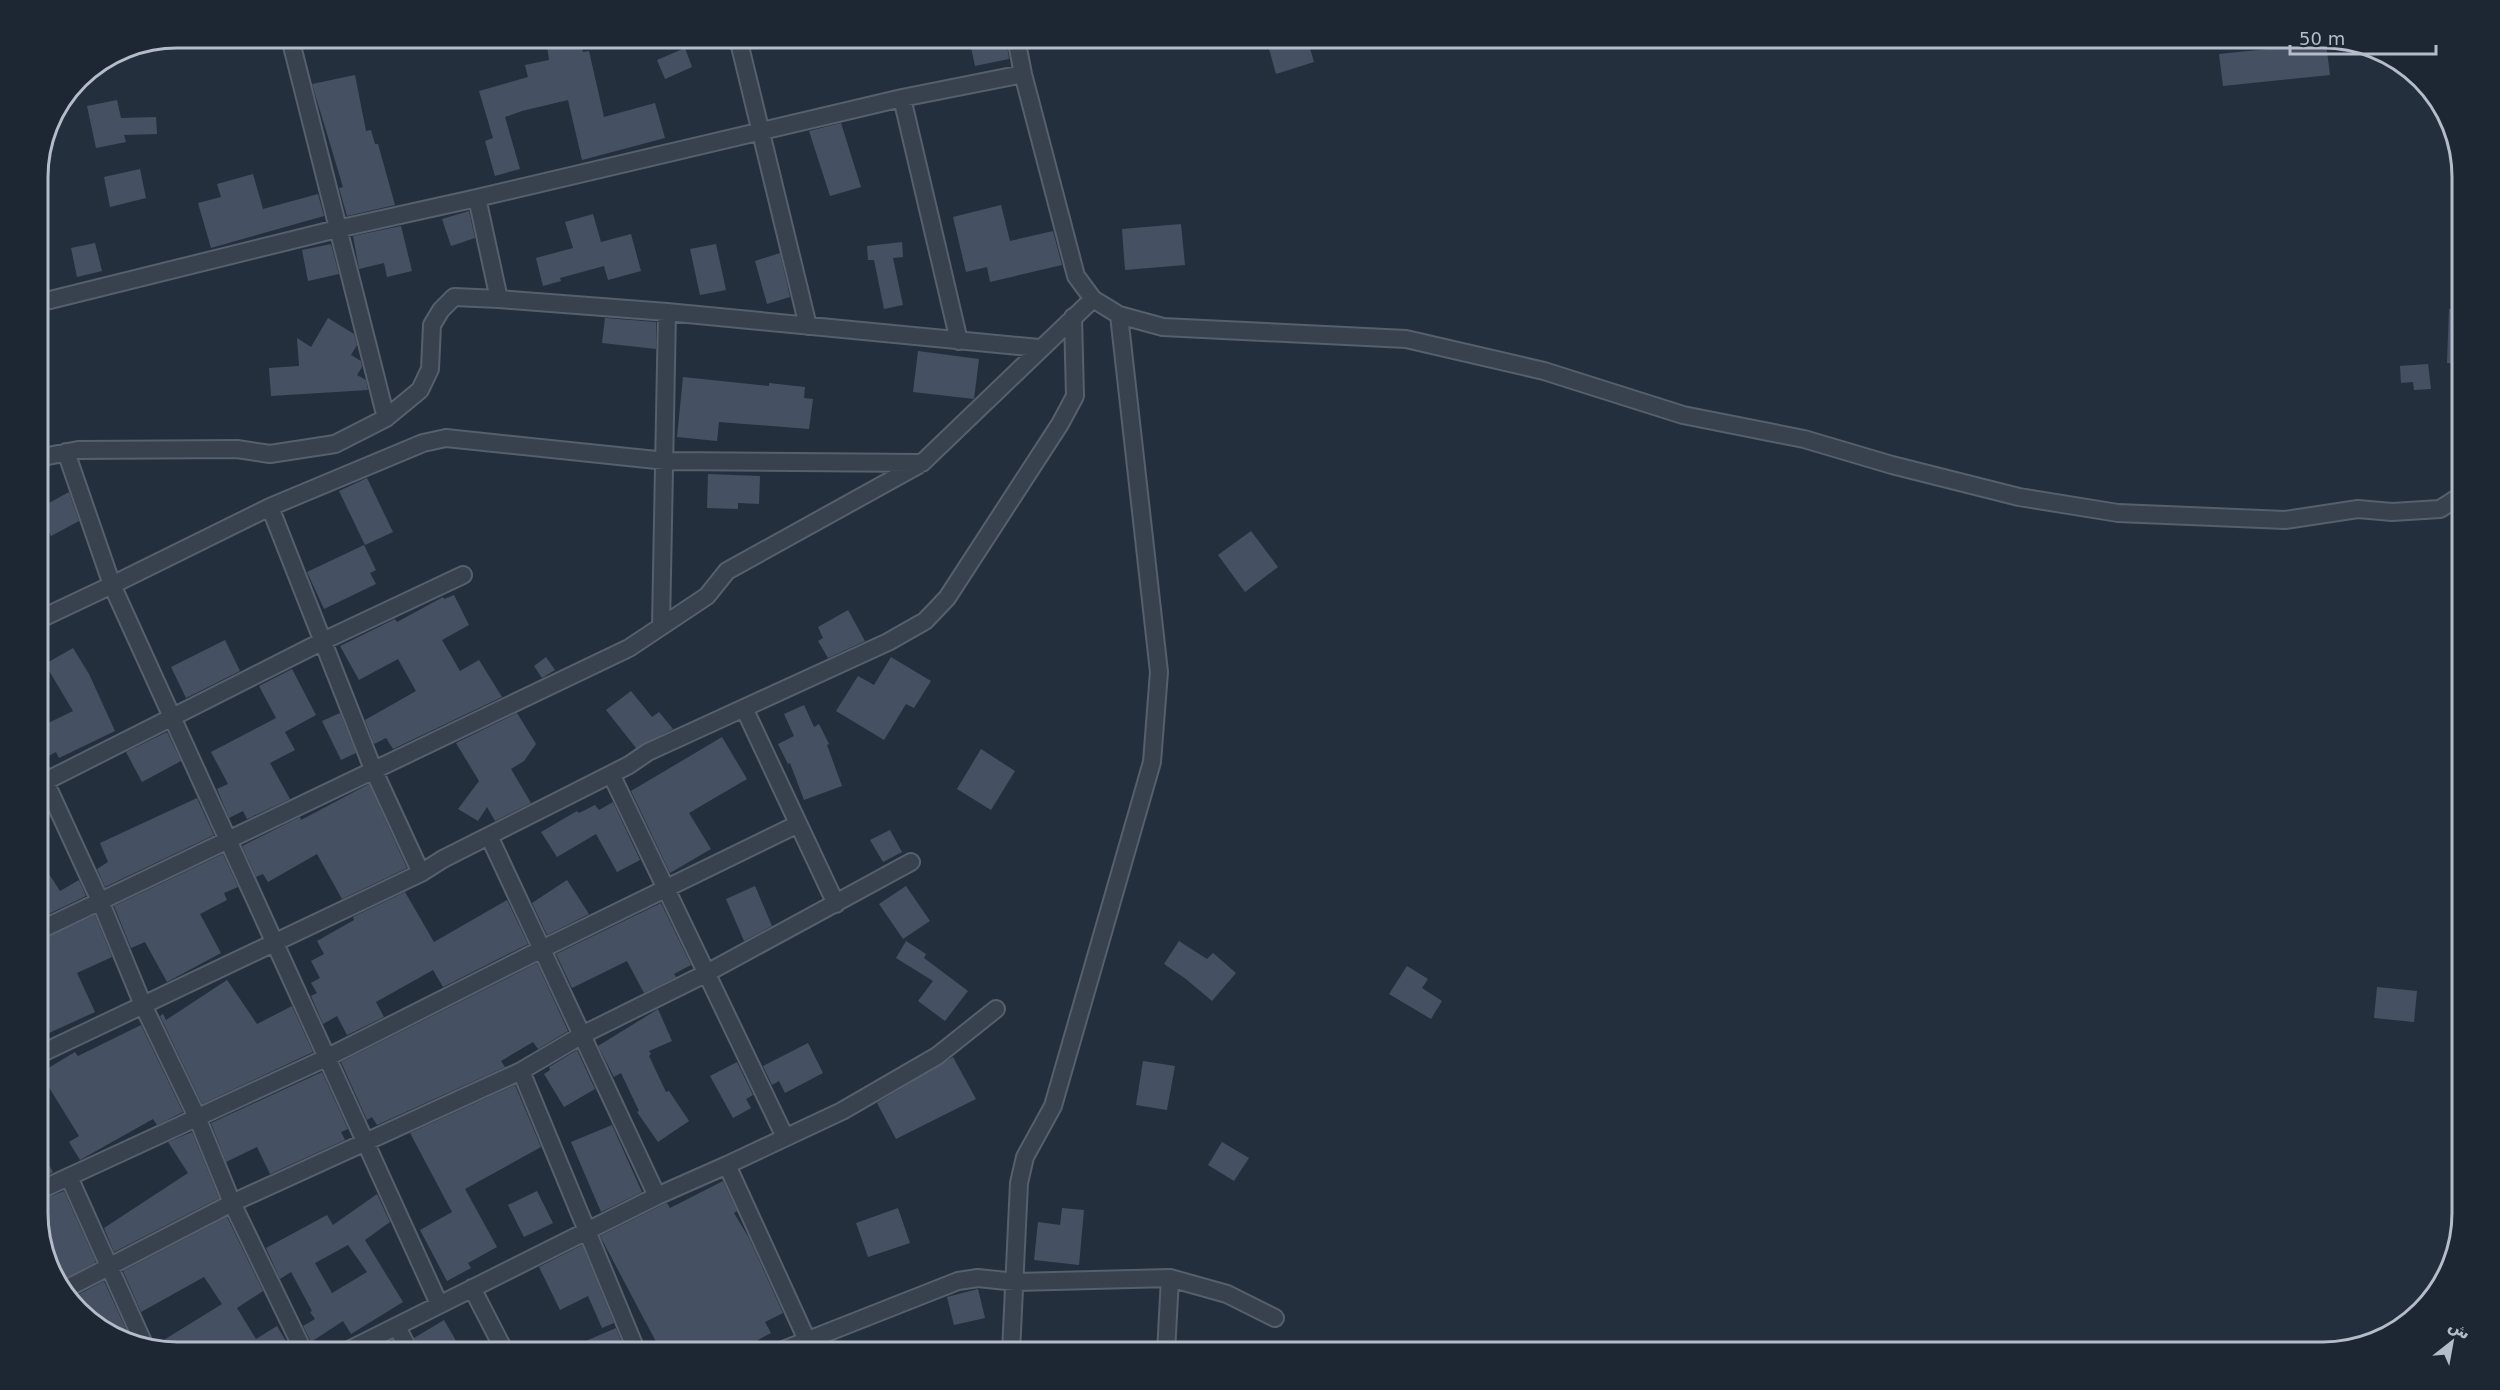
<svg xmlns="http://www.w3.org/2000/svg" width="2500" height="1390" font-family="'DejaVu Sans',Vazirmatn,sans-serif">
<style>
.building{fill:#455162;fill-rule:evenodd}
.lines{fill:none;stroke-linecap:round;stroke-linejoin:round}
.street-casing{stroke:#565f6c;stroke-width:20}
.street{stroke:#38414e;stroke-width:16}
.rim{fill:none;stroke:#b4bcc9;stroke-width:3}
</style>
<rect width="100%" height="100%" fill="#242f3e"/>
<path class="building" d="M546,38H581L583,52L589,51L604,117L655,103L665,138L582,160L568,100L522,111L505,117L520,169L495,176L485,141L493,138L479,91L528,77L525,65L549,60Z
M969,38H1006L1009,59L975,66Z
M1266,38H1307L1314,62L1276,74Z
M2326,43L2330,75L2223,86L2219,54Z
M685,48L692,67L665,79L657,60Z
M355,75L366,131L371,130L375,144H378L395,205L347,216L339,188L343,187L312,84Z
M117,100L121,118L156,117L157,134L124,135L126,142L96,148L87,106Z
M841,123L861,187L830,196L809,131Z
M140,169L146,198L110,207L104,177Z
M253,174L263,209L318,194L324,216L211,248L198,203L221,197L217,184Z
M1001,205L1010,241L1053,231L1062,265L990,282L987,267L966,272L953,217Z
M469,211L475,238L451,246L442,219Z
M593,214L601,242L631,234L641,271L608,280L604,266L560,278L561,281L543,286L536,258L573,248L565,222Z
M1181,224L1185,265L1125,270L1122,229Z
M401,226L412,271L387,277L384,263L359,269L353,236Z
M902,242L903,257L893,258L903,305L884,309L874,260H868L867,246Z
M95,243L102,271L77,277L71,248Z
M331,244L339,274L308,281L302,250Z
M716,244L726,290L700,295L690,249Z
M780,253L790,297L767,304L755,261Z
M2449,309H2462V364L2447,363Z
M328,318L354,334L357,345L351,355L361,361L362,367L357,375L366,380L368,390L271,396L269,368L299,366L297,338L311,347Z
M605,318L656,322V349L602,343Z
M918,351L979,359L974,399L913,392Z
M2428,364L2431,389L2414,390L2413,382L2401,383L2400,366Z
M683,377L769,386V383L805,387L804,398L813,399L809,429L719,422L717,441L677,437Z
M708,474L760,476L759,504L738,503V509L707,508Z
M367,478L393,532L365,545L339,491Z
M69,492L79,521L51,536L38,509Z
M1251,531L1278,567L1245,592L1218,555Z
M364,545L376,570L370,573L376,584L324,609L307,572Z
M454,595L469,625L442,640L460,671L479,660L502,697L393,749L386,738L374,744L365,720L416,691L398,659L359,680L340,646L395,619L397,622L443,597L444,599Z
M848,610L865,641L828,658L818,641L823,638L818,627Z
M225,640L240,671L186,698L171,667Z
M73,648L89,674L115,731L59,758L56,752L45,758L38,756V728L73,711L45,664Z
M546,657L555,670L542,678L534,666Z
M891,657L931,681L914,708L906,704L884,740L836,711L858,676L874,685Z
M292,669L316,715L285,732L295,750L270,763L290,799L247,819L243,811L229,818L217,789L228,784L211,752L276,718L259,686Z
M631,691L652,717L659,712L673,729L636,748L606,710Z
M804,705L814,727L819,724L829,744L827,745L842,786L804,800L790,763L788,764L778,744L794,736L784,714Z
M340,713L356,753L341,760L322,721Z
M517,713L536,744L524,761L511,769L531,803L495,821L487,807L478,821L458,809L479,781L456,743Z
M167,732L181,761L142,782L126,752Z
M722,737L747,779L689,813L711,849L670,873L631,791Z
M981,749L1015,771L991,810L957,789Z
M369,784L407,868L342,899L317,854L268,882L263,874L256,877L242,846L300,817L301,820Z
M197,798L214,835L105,887L97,869L108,862L100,843Z
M613,802L641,862L640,860L617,872L596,834L557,857L541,832L577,811L579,813L595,805L599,810Z
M890,830L902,852L883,862L870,840Z
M223,854L238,887L224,893L227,900L200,914L221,953L167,982L145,942L131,948L114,906Z
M49,874L60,891L79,880L86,896L38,919V881Z
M567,880L589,914L547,935L532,903Z
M755,886L772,926L744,941L726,899Z
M906,886L930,921L903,939L879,904Z
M405,892L434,942L507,900L528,944L443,987L433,970L376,1002L384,1017L347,1035L337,1016L323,1024L311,996L317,993L311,983L320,978L311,961L324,954L317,941L354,920L353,917Z
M661,903L691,965L674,974L676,977L644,993L627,961L572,988L556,954Z
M95,915L112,957L77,973L95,1012L38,1038V941Z
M906,941L926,954L924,958L968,991L945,1021L918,1001L933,981L896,958Z
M1179,941L1207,959L1213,953L1236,973L1212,1001L1186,979L1164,964Z
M537,963L568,1031L538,1049L533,1042L501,1061L505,1067L377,1125L372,1117L367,1120L341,1062Z
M1407,966L1428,979L1422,988L1442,1001L1431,1019L1389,994Z
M227,980L257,1024L292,1006L313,1052L202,1104L160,1016L163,1014L166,1020Z
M2377,987L2417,991L2414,1022L2374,1018Z
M658,1009L672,1041L649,1051L651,1054L649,1056L666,1092L669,1091L689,1121L658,1142L637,1112L639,1111L621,1073L614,1077L598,1046Z
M141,1025L183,1112L157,1125L153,1119L80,1160L69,1142L79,1136L40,1073L75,1052L78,1056Z
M808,1043L823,1073L785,1093L779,1081L772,1085L763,1066Z
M577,1050L595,1089L564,1107L544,1074L550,1070L549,1067Z
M953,1057L976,1099L896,1139L877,1103Z
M1143,1061L1175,1066L1167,1110L1136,1105Z
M737,1062L753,1095L746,1099L751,1108L733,1118L710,1076Z
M322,1072L348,1129L341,1132L345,1140L270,1174L257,1147L226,1162L211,1123Z
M515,1085L541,1147L465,1189L497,1247L468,1263L471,1268L447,1281L420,1230L452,1212L410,1133Z
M612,1125L642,1192L601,1212L571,1142Z
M192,1132L219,1198L114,1252L104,1228L188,1173L168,1142Z
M1222,1142L1249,1158L1234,1181L1208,1165Z
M38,1147L53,1172L38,1180Z
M723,1181L737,1211L734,1213L749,1238L783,1313L765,1322L771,1333L734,1353H662L600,1236L662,1205L667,1203L670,1208Z
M64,1191L96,1262L57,1283L38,1221V1201Z
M537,1191L553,1223L524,1237L508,1205Z
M377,1194L390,1222L365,1240L403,1302L351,1334L343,1321L311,1342L303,1326L315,1319L310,1312L312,1311L291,1272L280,1279L266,1248L327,1215L333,1225ZM348,1245L367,1272L332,1293L315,1263Z
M898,1208L910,1243L868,1257L856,1223Z
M1062,1208L1084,1210L1079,1265L1034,1260L1038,1222L1060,1225Z
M227,1217L263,1291L237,1308L256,1339L277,1326L293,1353H177L154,1346L222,1304L204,1277L141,1312L123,1271Z
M582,1245L614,1323L602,1328L588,1296L560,1310L539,1267Z
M104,1281L131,1340L108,1334L72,1298Z
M978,1289L985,1318L954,1325L947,1297Z
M444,1320L463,1353H420L414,1338Z
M616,1328L622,1343L598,1353H558Z"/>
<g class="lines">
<defs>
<path id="street" d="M290,38L386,418
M738,38L808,326
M1016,38L1023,74L1076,276L1093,299L1119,315L1163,327L1406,339L1544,371L1683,415L1804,439L1892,465L2019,497L2118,513L2285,520L2358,509L2392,512L2440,509L2462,495
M902,98L959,341
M499,299L667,312L1039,348
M38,303L337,229L477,198
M38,458L78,450L237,449L270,454L335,444L386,418L420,390L430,369L432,325L441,310L454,297L499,299L477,198L902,98L1023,74
M270,507L373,769L421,873
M38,620L112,585L66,452
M661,626L667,312
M744,708L836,904
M38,766L101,903L143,1005L197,1117L232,1203L304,1352
M611,774L785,1137
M38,785L323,641L463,575
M489,836L657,1196
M38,931L629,648L707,596L727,571L922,463L1093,299
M38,1055L421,873L443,859L629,765L648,752L888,642L925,621L947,598L1060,424L1075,396L1073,317
M521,1071L637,1352
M727,1165L842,1111L937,1056L996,1009
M69,1177L144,1344
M38,1191L326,1058L542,949L798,824
M472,1288L505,1352
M64,1290L232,1203L521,1071L582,1035L705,974L911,862
M439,1304L112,585L270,507L423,443L446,438L666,461L922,463
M397,1327L410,1352
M345,1352L657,1196L727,1165L807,1340
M778,1352L958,1281L978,1278L1016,1282L1170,1278L1227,1294L1275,1318
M1011,1352L1019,1183L1025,1157L1053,1106L1152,762L1159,672L1119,315
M1166,1352L1170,1278"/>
</defs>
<use href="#street" class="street-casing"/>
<use href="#street" class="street"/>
</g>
<path d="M0 0H2500V1390H0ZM177 48H2323A129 129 0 0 1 2452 177V1213A129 129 0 0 1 2323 1342H177A129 129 0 0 1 48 1213V177A129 129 0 0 1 177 48Z" fill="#1d2633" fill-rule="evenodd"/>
<path class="rim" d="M177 48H2323A129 129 0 0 1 2452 177V1213A129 129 0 0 1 2323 1342H177A129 129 0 0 1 48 1213V177A129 129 0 0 1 177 48Z"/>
<g transform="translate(2452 1342) rotate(31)" stroke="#1d2633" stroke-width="4.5" paint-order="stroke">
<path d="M0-4.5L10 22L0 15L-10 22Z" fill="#b4bcc9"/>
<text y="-9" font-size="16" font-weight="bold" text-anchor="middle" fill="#b4bcc9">ش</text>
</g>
<path d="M2290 45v9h146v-9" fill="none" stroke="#b4bcc9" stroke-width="3"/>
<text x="2299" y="45" font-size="18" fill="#b4bcc9" stroke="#1d2633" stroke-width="4.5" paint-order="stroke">50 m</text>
</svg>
